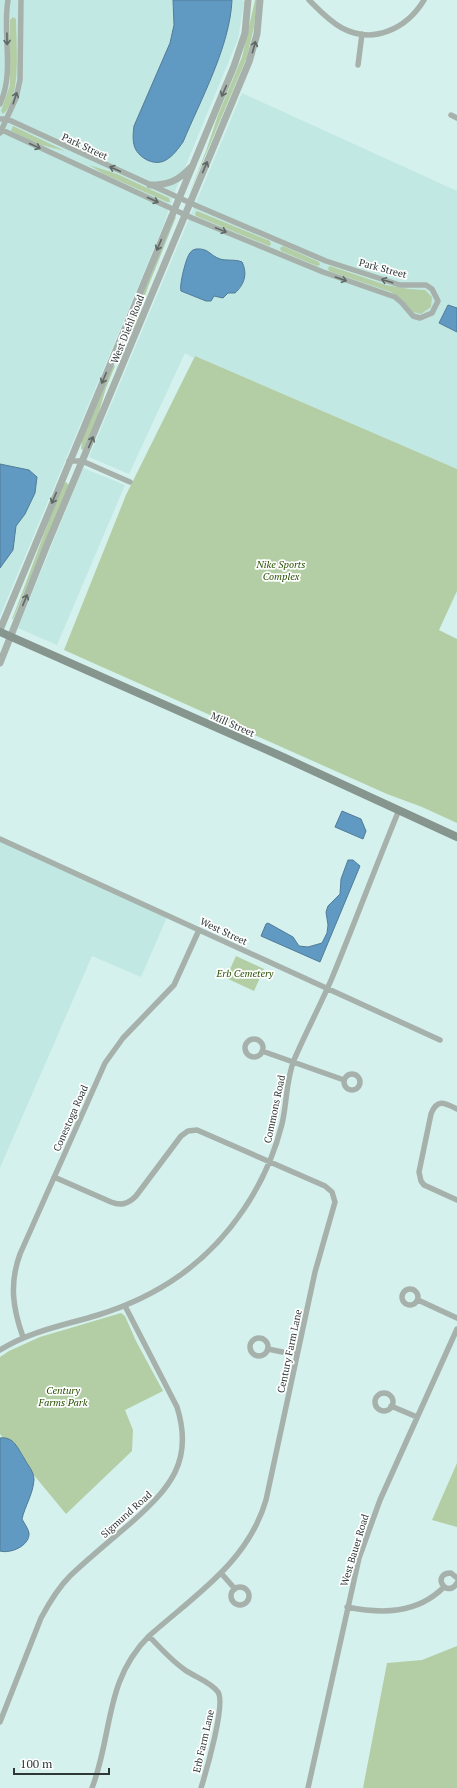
<svg xmlns="http://www.w3.org/2000/svg" width="457" height="1788" font-family="'PT Serif',serif">
<style>
.built{fill:#c2e8e3}
.green{fill:#b3cea5}
.water{fill:#6099c1;stroke:#517c98}
.lines{fill:none;stroke-linecap:round;stroke-linejoin:round}
.minor{stroke:#a7b1ab;stroke-width:5.5}
.tertiary{stroke:#a7b1ab;stroke-width:7}
.secondary{stroke:#86958d;stroke-width:8}
.oneway{stroke:#5e6865}
.labels{text-anchor:middle;stroke-width:3.5;stroke-linejoin:round;paint-order:stroke}
.street-label{font-size:10px;fill:#2d3837;stroke:#fff}
.park-label{font-size:10px;font-style:italic;fill:#275100;stroke:#fff}
</style>
<rect width="100%" height="100%" fill="#d4f1ee"/>
<path class="built" d="M0,0H243L244,2L238,39L176,189L162,229L0,616Z
M242,93L457,191V469L195,356L193,358L185,353L129,474L89,457Z
M83,468L125,485L57,645L18,628Z
M0,838L168,915L141,977L92,956L0,1168Z"/>
<path class="green" d="M255,0H257L254,27L247,57L189,194L206,151L218,115L242,57Z
M13,17L16,19C16,41 22,100 3,114L1,111L10,85V20Z
M13,126L65,151L38,144L11,131Z
M89,165L117,174L169,198L170,202H167L104,174Z
M197,211L270,241L271,245L269,246L196,216L195,213Z
M175,217H176L148,287L134,329L125,343L123,342Z
M283,246L319,262L320,265L317,266L281,251L280,248Z
M330,266L386,285L409,289L425,290L432,297L431,307L421,314L413,312L403,300L391,292L329,271L328,268Z
M195,356L457,469V591L439,630L457,639V823L422,807L387,794L64,650L126,495Z
M113,365L115,366L106,388L98,415L83,450L81,449L82,440Z
M66,482L69,485L13,619H12C30,574 45,528 64,483Z
M236,956L264,969L254,991L226,978Z
M121,1313L125,1316L136,1341L163,1391L125,1410L133,1430L132,1451L66,1514L33,1474L15,1444L3,1438L0,1434V1357L9,1351L40,1337Z
M457,1463V1527L432,1520Z
M457,1646V1788H363L387,1663L422,1660Z"/>
<path class="water" d="M173,0H232C230,46 201,99 183,142C178,149 173,156 166,160C156,166 142,160 136,150C132,143 133,134 134,126L170,43L174,25Z
M196,249C209,248 209,255 220,259C227,261 235,259 242,262C248,274 244,285 235,293H228L223,298L214,296L211,301H206L181,291C179,286 186,257 190,253C192,250 193,250 196,249Z
M448,305L457,308V332L439,323Z
M0,464L29,470L37,477L35,493L25,514L16,526L13,550L0,568Z
M342,811L361,819L366,831L363,839L335,827Z
M348,860H353L360,866L320,962L261,936L266,924L268,923L293,937L299,946L308,947L322,943L327,933L328,925L326,912L328,906L340,894L341,879Z
M0,1438C14,1436 18,1449 24,1458C28,1466 34,1471 34,1480C33,1494 25,1506 22,1519C24,1523 28,1528 29,1533C30,1546 10,1554 0,1551Z"/>
<g class="lines">
<path class="minor" d="M309,0C319,10 329,21 342,28C374,45 407,28 424,0
M358,65L362,34
M0,104C15,71 2,35 8,0
M451,115L457,118
M0,119H7L197,206L326,261L400,285H426L432,289L438,301L432,313L420,318L413,316L402,303L395,297L323,272L192,218L0,129
M0,133L16,98L20,80L21,0
M69,461H82L130,482
M0,839L440,1040
M245 1048a9 9 0 1 1 18 0a9 9 0 1 1-18 0Z
M262,1051L344,1080
M344 1082a8 8 0 1 1 16 0a8 8 0 1 1-16 0Z
M457,1109C445,1103 437,1098 431,1114L419,1172L421,1181L424,1185L457,1200
M54,1177L111,1202C121,1206 128,1204 136,1196L181,1136L188,1131L197,1130L325,1186L332,1192L335,1202L315,1272L266,1500C248,1562 195,1595 149,1636C104,1681 113,1734 92,1788
M402 1297a8 8 0 1 1 16 0a8 8 0 1 1-16 0Z
M418,1300L457,1318
M23,1337C13,1309 9,1284 20,1254L105,1063L123,1038L174,985L199,930
M250 1347a9 9 0 1 1 18 0a9 9 0 1 1-18 0Z
M268,1349L297,1355
M0,1350C30,1331 65,1325 98,1315C127,1306 155,1293 179,1276C230,1240 267,1184 282,1124C287,1103 286,1080 294,1060C306,1032 320,1006 332,978C355,922 376,866 399,810
M375 1402a9 9 0 1 1 18 0a9 9 0 1 1-18 0Z
M391,1406L417,1417
M221,1573L235,1589
M457,1578L451,1573C431,1573 446,1600 457,1583
M231 1596a9 9 0 1 1 18 0a9 9 0 1 1-18 0Z
M347,1607C382,1614 417,1614 444,1587
M149,1636C160,1648 171,1660 185,1670C195,1677 211,1682 218,1692C226,1704 206,1772 201,1788
M0,1722L41,1618C49,1603 58,1588 70,1576C90,1557 111,1540 132,1522C170,1488 194,1461 177,1407L125,1306
M308,1788L359,1558L380,1500L457,1329"/>
<path class="tertiary" d="M150,185C168,185 178,181 190,168
M0,630L234,66L245,33L248,0
M0,663L47,545L249,62L257,34L260,0"/>
<path class="secondary" d="M0,632L283,757L457,837"/>
</g>
<defs><path id="oneway-shaft" d="M-6 0H5M1.5-3L5.5 0L1.5 3" fill="none" stroke-width="1.6" stroke-linecap="round" stroke-linejoin="round"/></defs>
<g class="oneway">
<use href="#oneway-shaft" transform="translate(7 39) rotate(89)"/>
<use href="#oneway-shaft" transform="translate(254 47) rotate(-74)"/>
<use href="#oneway-shaft" transform="translate(224 91) rotate(113)"/>
<use href="#oneway-shaft" transform="translate(15 98) rotate(-72)"/>
<use href="#oneway-shaft" transform="translate(35 146) rotate(25)"/>
<use href="#oneway-shaft" transform="translate(205 167) rotate(-67)"/>
<use href="#oneway-shaft" transform="translate(115 169) rotate(-156)"/>
<use href="#oneway-shaft" transform="translate(153 200) rotate(24)"/>
<use href="#oneway-shaft" transform="translate(221 230) rotate(22)"/>
<use href="#oneway-shaft" transform="translate(159 245) rotate(113)"/>
<use href="#oneway-shaft" transform="translate(341 279) rotate(19)"/>
<use href="#oneway-shaft" transform="translate(387 281) rotate(-162)"/>
<use href="#oneway-shaft" transform="translate(104 378) rotate(113)"/>
<use href="#oneway-shaft" transform="translate(91 442) rotate(-67)"/>
<use href="#oneway-shaft" transform="translate(54 498) rotate(113)"/>
<use href="#oneway-shaft" transform="translate(25 600) rotate(-68)"/>
</g>
<g class="labels">
<g class="street-label">
<text transform="translate(85 146) rotate(25)" y="4">Park Street</text>
<text transform="translate(383 268) rotate(15)" y="4">Park Street</text>
<text transform="translate(127 329) rotate(-68)" y="4">West Diehl Road</text>
<text transform="translate(233 724) rotate(24)" y="4">Mill Street</text>
<text transform="translate(224 931) rotate(25)" y="4">West Street</text>
<text transform="translate(274 1109) rotate(-78)" y="4">Commons Road</text>
<text transform="translate(70 1118) rotate(-66)" y="4">Conestoga Road</text>
<text transform="translate(289 1351) rotate(-78)" y="4">Century Farm Lane</text>
<text transform="translate(126 1514) rotate(-42)" y="4">Sigmund Road</text>
<text transform="translate(354 1550) rotate(-73)" y="4">West Bauer Road</text>
<text transform="translate(203 1741) rotate(-77)" y="4">Erb Farm Lane</text>
</g>
<g class="park-label">
<text x="281" y="568">Nike Sports<tspan x="281" dy="12">Complex</tspan></text>
<text x="245" y="977">Erb Cemetery</text>
<text x="63" y="1394">Century<tspan x="63" dy="12">Farms Park</tspan></text>
</g>
</g>
<path d="M14 1768v6h95v-6" fill="none" stroke="#2d3837" stroke-width="2"/>
<text x="20" y="1768" font-size="12" fill="#2d3837" stroke="#ffffff" stroke-width="3" paint-order="stroke">100 m</text>
</svg>
